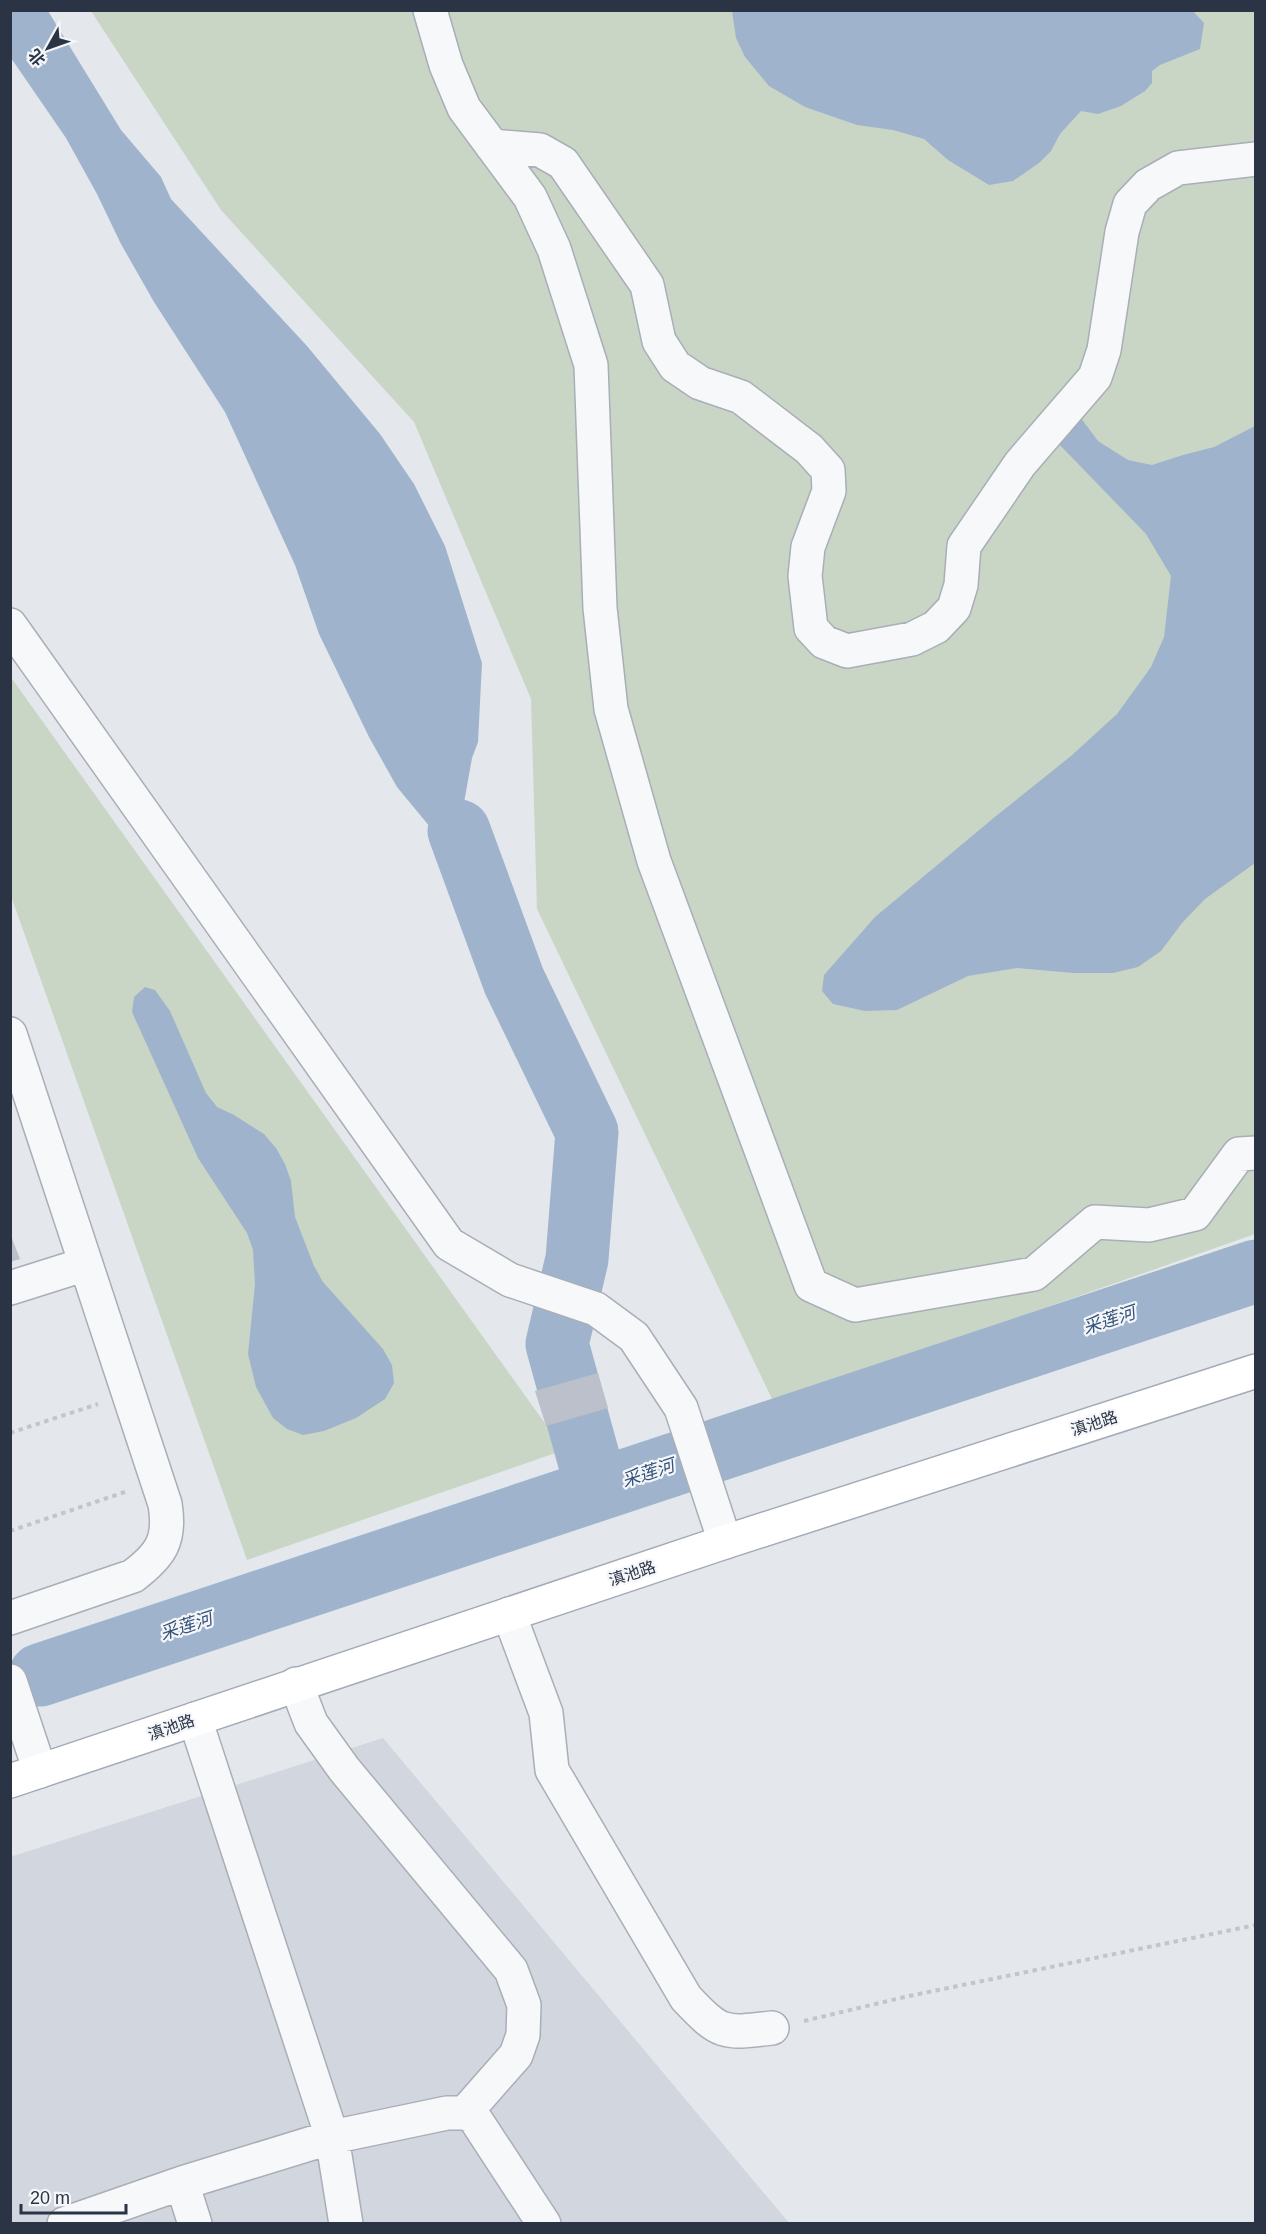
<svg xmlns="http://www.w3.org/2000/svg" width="1266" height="2234" font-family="Helvetica,'Noto Sans SC',sans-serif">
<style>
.built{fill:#d2d6de}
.green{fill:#c9d6c5}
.water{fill:#9fb4cc}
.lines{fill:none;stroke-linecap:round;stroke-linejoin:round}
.river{stroke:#9fb4cc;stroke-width:63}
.building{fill:#bbc0ca}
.minor-casing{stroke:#a9aeb7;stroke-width:36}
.major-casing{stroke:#a3abb8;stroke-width:36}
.path{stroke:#c2c5cb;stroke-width:4;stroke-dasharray:4.5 4.5;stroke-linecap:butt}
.minor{stroke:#f7f8fa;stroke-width:33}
.major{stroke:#fff;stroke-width:33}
.labels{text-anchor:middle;stroke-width:4.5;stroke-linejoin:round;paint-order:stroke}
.street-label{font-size:16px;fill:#2b3445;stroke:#f4f6f9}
.water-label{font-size:18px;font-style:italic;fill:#34527a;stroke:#f4f6f9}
</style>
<rect width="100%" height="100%" fill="#e4e7ec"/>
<path class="built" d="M383,1738L789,2223H11L10,1857Z"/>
<path class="green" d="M91,11H1255V1234L774,1403L537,909L531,699L414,422L221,210Z
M10,676L564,1450L247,1560L11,896Z"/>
<path class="water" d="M11,10L48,11L121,130L161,177L171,199L307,346L380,434L414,484L445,546L482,663L478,742L472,758L459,831L446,842L435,833L397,787L369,737L319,634L295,565L225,412L154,302L121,244L97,194L66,138L11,58Z
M1192,10L1204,23L1200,49L1160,65L1152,71V83L1145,91L1121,106L1098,114L1081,111L1060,134L1051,151L1039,163L1013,181L989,185L948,160L924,139L893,130L857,125L805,107L769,86L745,57L736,38L732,11Z
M1078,414L1098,441L1128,460L1152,465L1183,455L1214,447L1255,426V863L1205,899L1182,923L1161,951L1138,967L1113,973H1073L1017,968L968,976L897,1010L865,1011L833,1004L822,991L824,975L875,917L996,816L1071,756L1117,714L1151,667L1164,637L1171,576L1146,534L1055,440Z
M145,987L155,990L170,1011L206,1093L217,1107L234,1115L264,1134L276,1148L285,1164L291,1181L295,1217L314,1266L323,1282L383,1349L392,1365L394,1383L385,1399L356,1418L324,1431L303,1435L287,1429L273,1418L256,1387L248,1354L255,1284L253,1250L247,1233L198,1158L132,1012L134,997Z"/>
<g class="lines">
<path class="river" d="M459,831L514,981L587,1132L577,1259L557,1344L597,1489
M40,1675L1256,1271"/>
</g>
<path class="building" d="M10,1233L20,1259L10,1262Z
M598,1373L608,1408L546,1426L535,1391Z"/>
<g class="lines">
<defs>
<path id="minor" d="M430,10L446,65L464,108L530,197L554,249L591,365L600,608L611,709L654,861L811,1285L855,1305L1034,1274L1095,1222L1149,1225L1195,1214L1239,1154L1256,1153
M492,146L540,150L563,163L647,285L659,341L675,366L700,383L741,397L809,449L828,470L829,491L808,547L805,576L811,628L824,642L847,651L912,639L936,627L954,608L961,585L964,546L1020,464L1095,377L1104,350L1122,232L1130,204L1148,185L1178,168L1256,159
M10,625L449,1244L510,1280L596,1309L634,1337L681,1408L725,1542
M10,1034L165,1504C171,1540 161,1555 133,1576L10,1618
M10,1288L86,1264
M509,1614L546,1713L552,1770L686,1998C720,2034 723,2034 772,2028
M10,1681L40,1771
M296,1684L311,1723L344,1769L511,1970L524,2005L523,2035L516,2055L465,2113
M195,1719L332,2137L346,2224
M182,2183L195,2224
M64,2224L182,2183L332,2137L447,2113H465L474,2117L544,2224"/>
<path id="major" d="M10,1781L725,1542L1256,1371"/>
</defs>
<use href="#minor" class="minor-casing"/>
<use href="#major" class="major-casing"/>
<path class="path" d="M10,1433L98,1404
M10,1531L125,1492
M804,2021L909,1996L1256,1925"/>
<use href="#minor" class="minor"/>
<use href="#major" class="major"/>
</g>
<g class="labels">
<g class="street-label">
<text transform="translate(1094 1423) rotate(-18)" y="6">滇池路</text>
<text transform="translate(632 1573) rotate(-18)" y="6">滇池路</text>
<text transform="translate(171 1727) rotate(-19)" y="6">滇池路</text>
</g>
<g class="water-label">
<text transform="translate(1109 1320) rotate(-18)" y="6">采莲河</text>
<text transform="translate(648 1473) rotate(-18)" y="6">采莲河</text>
<text transform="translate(186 1626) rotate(-18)" y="6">采莲河</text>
</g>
</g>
<rect width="1266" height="2234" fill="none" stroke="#2b3445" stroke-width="24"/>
<g transform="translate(48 48) rotate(230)" stroke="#f4f6f9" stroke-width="4.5" paint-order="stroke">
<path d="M0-4.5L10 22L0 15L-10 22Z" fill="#2b3445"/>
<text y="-9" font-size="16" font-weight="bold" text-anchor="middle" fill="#2b3445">北</text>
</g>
<path d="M21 2204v9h105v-9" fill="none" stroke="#2b3445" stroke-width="3"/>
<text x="30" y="2204" font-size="18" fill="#2b3445" stroke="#f4f6f9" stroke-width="4.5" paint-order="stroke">20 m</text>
</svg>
